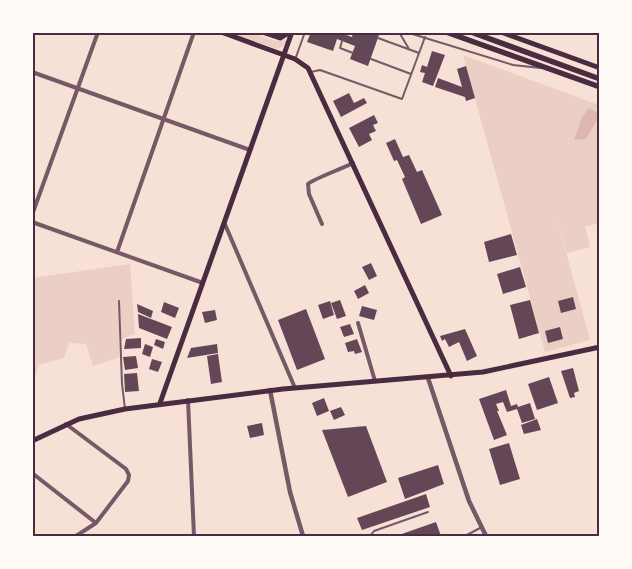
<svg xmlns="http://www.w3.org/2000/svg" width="632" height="569" font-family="'Noto Sans',sans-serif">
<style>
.green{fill:#ebcfc5}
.water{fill:#dcb8b0}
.building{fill:#644757}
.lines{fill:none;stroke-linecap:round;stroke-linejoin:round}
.service{stroke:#755966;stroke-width:2}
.minor{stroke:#755966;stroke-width:4}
.tertiary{stroke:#755966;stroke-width:4.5}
.secondary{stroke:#4a2c40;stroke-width:5}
.trunk{stroke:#4a2c40;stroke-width:5.5}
.neatline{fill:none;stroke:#4a2c40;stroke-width:2}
</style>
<rect width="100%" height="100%" fill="#f7e1d7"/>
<path class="green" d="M231,33H251L276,41L288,40L282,47L277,49Z
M463,55L599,105V223L585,227L590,247L567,253L555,211L590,340L545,352Z
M130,264L135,334L119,340L120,357L93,366L86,344L69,343L64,358L39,365L35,376L32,368V278Z"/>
<path class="water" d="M589,108L596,112L599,117L586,139L574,140L582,117Z"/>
<path class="building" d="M311,32H338L352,37L353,32H380L368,66L350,59L355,46L337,39L333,51L307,42Z
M432,51L445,55L433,86L422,82L425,73L420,72L422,65L427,67Z
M466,66L475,98L466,101L465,97L435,87L438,78L462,87L457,69Z
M349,93L354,103L364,98L367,103L341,117L333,101Z
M374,115L378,123L373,125L376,131L369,134L372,140L359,147L349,128Z
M395,139L403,157L409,155L417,172L422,170L442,215L421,224L402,179L405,177L397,160L394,161L386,143Z
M511,234L517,255L489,262L484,242Z
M371,263L377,276L369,280L362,267Z
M520,267L526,287L503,294L497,274Z
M365,285L369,293L358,299L354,291Z
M573,297L576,309L561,313L558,301Z
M340,300L346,316L337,319L331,303Z
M530,300L539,333L519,339L510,305Z
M330,301L334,315L323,319L318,305Z
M164,302L179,308L175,318L161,312Z
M137,304L153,311L151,318L138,312Z
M362,306L377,310L374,320L359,316Z
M306,309L325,359L297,370L278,320Z
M215,310L217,320L205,323L202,312Z
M138,314L172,327L167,339L139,328Z
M350,324L354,334L344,337L340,327Z
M560,327L563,339L548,343L545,331Z
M465,329L477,356L467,361L459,342L449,347L445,339L442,341L440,336Z
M141,338V348L124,349L126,339Z
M156,339L165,342L163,349L154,345Z
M357,339L362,352L355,354L354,351L348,352L345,343Z
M145,344L153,347L150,357L142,354Z
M217,344L218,353L187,358L191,348Z
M218,354L222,382L211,384L207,356Z
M136,356L138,368L125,370L123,357Z
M152,359L162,362L158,372L149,369Z
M573,368L579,391L574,393L575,397L570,398L561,371Z
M137,373L139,391L125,392L124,374Z
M549,377L558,403L537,410L528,384Z
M506,390L511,406L517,404L518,407L530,403L535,419L522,423L517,409L507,412L503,402L496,404L499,411H497L507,435L494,440L479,399Z
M324,398L329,411L317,416L312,403Z
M341,407L345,415L334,420L330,411Z
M537,419L541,430L524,434L521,425Z
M262,423L264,435L250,438L247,426Z
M366,426L387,482L348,497L322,430Z
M509,443L520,479L500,485L489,449Z
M438,465L444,484L405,499L398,478Z
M426,494L430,507L362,530L357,518Z
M436,522L441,536H396Z"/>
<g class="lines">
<path class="service" d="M399,32L409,49
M406,32L513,65L541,68
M345,35L346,32
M378,38L419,53
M342,41L340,48L353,53
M296,57L305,32
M371,59L411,74
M311,72L320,70L402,99L425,37
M119,301L122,384L125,409
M370,536L374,531L428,512
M465,536L480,528"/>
<path class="minor" d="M32,72L250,150
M32,215L98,32
M32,222L203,283
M224,222L295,388
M322,224L309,194L308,184C313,179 344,168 353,163
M117,252L194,32
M358,323L375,381
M188,400L194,536
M66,424L126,469L129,475L128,481L96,523L76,536
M32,473L96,523"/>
<path class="tertiary" d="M428,378L469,501L486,536
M270,390L290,492L303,536"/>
<path class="secondary" d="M221,32L295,59L308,68L451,376
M262,32L280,38L290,32
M501,32L600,68
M160,403L292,32
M32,441L79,419L125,409L283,389L483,372L600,347"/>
<path class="trunk" d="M446,32L600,87
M471,32L600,79"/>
</g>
<rect width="632" height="569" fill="none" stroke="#fffaf5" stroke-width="68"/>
<rect x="34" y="34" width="564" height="501" class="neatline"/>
</svg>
